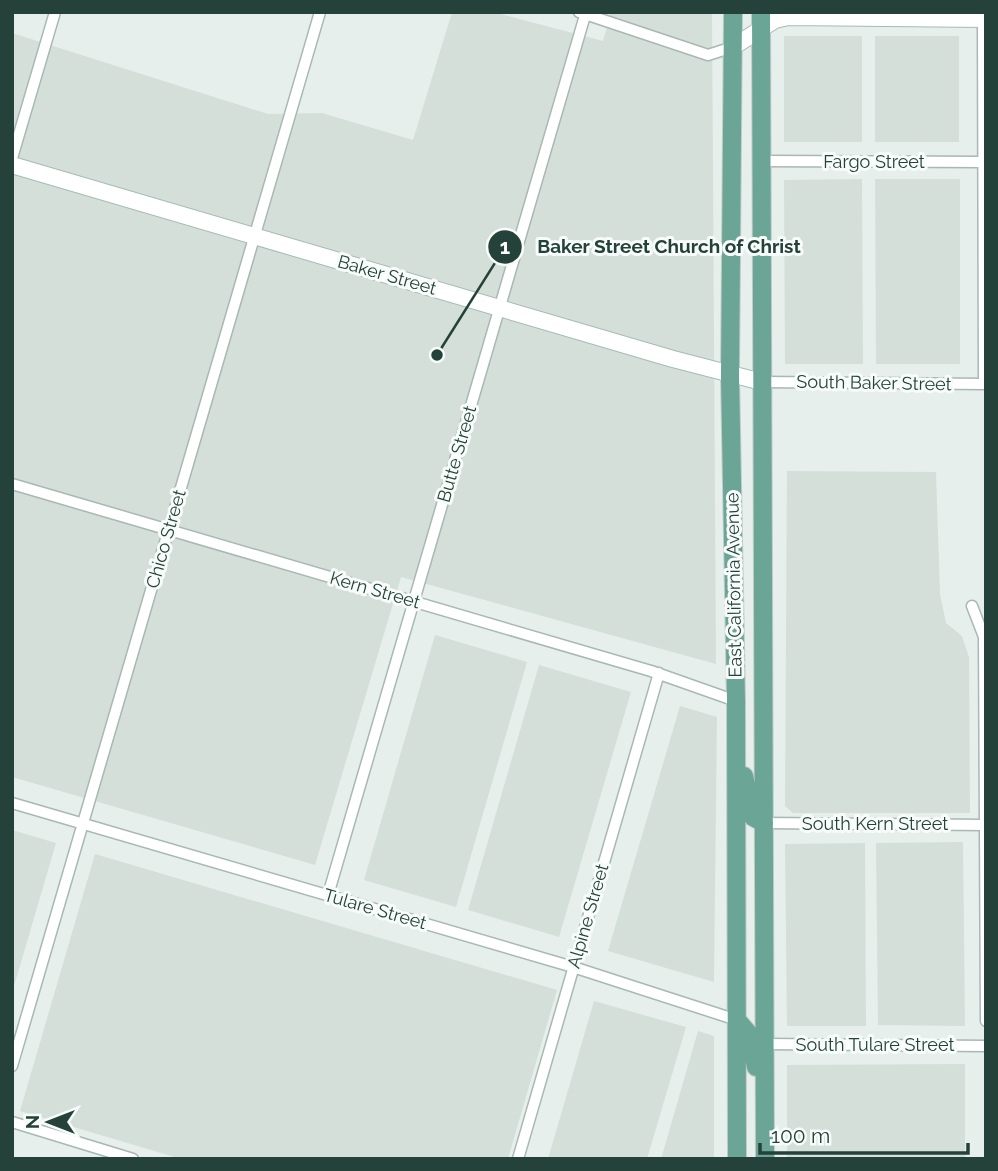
<svg xmlns="http://www.w3.org/2000/svg" width="998" height="1171" font-family="Raleway,sans-serif">
<style>
.built{fill:#d4dfda}
.lines{fill:none;stroke-linecap:round;stroke-linejoin:round}
.street-casing{stroke:#a8b8b2;stroke-width:13}
.secondary-casing{stroke:#a4bbb3;stroke-width:18}
.primary-casing{stroke:#c2cac8;stroke-width:20}
.street{stroke:#fff;stroke-width:10}
.secondary{stroke:#fff;stroke-width:16}
.primary{stroke:#6aa596;stroke-width:18}
.labels{text-anchor:middle;stroke-width:6;stroke-linejoin:round;paint-order:stroke}
.street-label{font-size:18px;fill:#24423a;stroke:#f7fbf9}
.leader{fill:none;stroke:#24423a;stroke-width:2.5}
.callout-dot{fill:#24423a;stroke:#f7fbf9;stroke-width:2.5}
.mark-label{font-size:21px;text-anchor:middle;font-weight:bold;fill:#fff}
.callout-label{font-size:19px;text-anchor:middle;font-weight:bold;fill:#24423a;stroke:#f7fbf9;stroke-width:6;stroke-linejoin:round;paint-order:stroke}
</style>
<rect width="100%" height="100%" fill="#e6efeb"/>
<path class="built" d="M452,12H493L603,41L611,12H712L716,664L401,577L315,865L12,777V33L268,114L322,113L413,140Z
M784,36H862V142H784Z
M875,36H959V142H875Z
M862,179L863,364H785L784,180Z
M875,179H960V364H876Z
M787,471L936,472L940,594L946,623L962,636L969,657L970,813H793L785,806Z
M435,635L527,662L456,907L364,880Z
M539,665L631,692L559,937L468,910Z
M680,706L717,717L714,982L608,951Z
M12,830L56,843L12,993Z
M963,842L965,1026L878,1025L876,843Z
M865,843L866,1026H787L785,844Z
M95,854L557,990L508,1159H181L20,1111Z
M594,1001L686,1027L647,1159H548Z
M698,1031L714,1036V1159H661Z
M965,1064V1159H787V1065Z"/>
<g class="lines">
<defs>
<path id="street" d="M579,12L708,55L733,47
M983,19L984,384
M12,158L55,12
M761,161L986,162
M762,382L986,384
M12,484L651,671L736,701
M972,606L984,637L986,1021
M12,803L573,967L737,1020
M764,823L986,825
M328,895L586,12
M765,1044L986,1046
M12,1066L320,12
M12,1122L133,1159
M518,1159L659,673"/>
<path id="secondary" d="M733,47L775,20L788,17L986,19
M12,165L673,359L762,382"/>
<path id="primary" d="M733,12L730,376L736,701L737,1159
M761,12L765,1159
M744,776L753,817L764,823
M737,1020L749,1034L756,1067"/>
</defs>
<use href="#street" class="street-casing"/>
<use href="#secondary" class="secondary-casing"/>
<use href="#primary" class="primary-casing"/>
<use href="#street" class="street"/>
<use href="#secondary" class="secondary"/>
<use href="#primary" class="primary"/>
</g>
<g class="labels">
<g class="street-label">
<text x="874" y="168">Fargo Street</text>
<text transform="translate(387 275) rotate(16)" y="6">Baker Street</text>
<text transform="translate(874 383) rotate(1)" y="6">South Baker Street</text>
<text transform="translate(457 454) rotate(-74)" y="6">Butte Street</text>
<text transform="translate(166 539) rotate(-74)" y="6">Chico Street</text>
<text transform="translate(734 585) rotate(-91)" y="6">East California Avenue</text>
<text transform="translate(375 590) rotate(16)" y="6">Kern Street</text>
<text x="875" y="830">South Kern Street</text>
<text transform="translate(375 909) rotate(16)" y="6">Tulare Street</text>
<text transform="translate(588 916) rotate(-74)" y="6">Alpine Street</text>
<text x="875" y="1051">South Tulare Street</text>
</g>
</g>
<path class="leader" d="M437 355L505 247"/>
<g class="callout-dot">
<circle cx="437" cy="355" r="7"/>
<circle cx="505" cy="247" r="18"/>
</g>
<g class="mark-label">
<text x="505" y="254">1</text>
</g>
<g class="callout-label">
<text x="669" y="253">Baker Street Church of Christ</text>
</g>
<rect width="998" height="1171" fill="none" stroke="#24423a" stroke-width="28"/>
<g transform="translate(49 1122) rotate(270)" stroke="#f7fbf9" stroke-width="5" paint-order="stroke">
<path d="M0-5L12 26L0 18L-12 26Z" fill="#24423a"/>
<text y="-10" font-size="19" font-weight="bold" text-anchor="middle" fill="#24423a">N</text>
</g>
<path d="M760 1143v10h208v-10" fill="none" stroke="#24423a" stroke-width="3.5"/>
<text x="771" y="1143" font-size="21" fill="#24423a" stroke="#f7fbf9" stroke-width="5" paint-order="stroke">100 m</text>
</svg>
